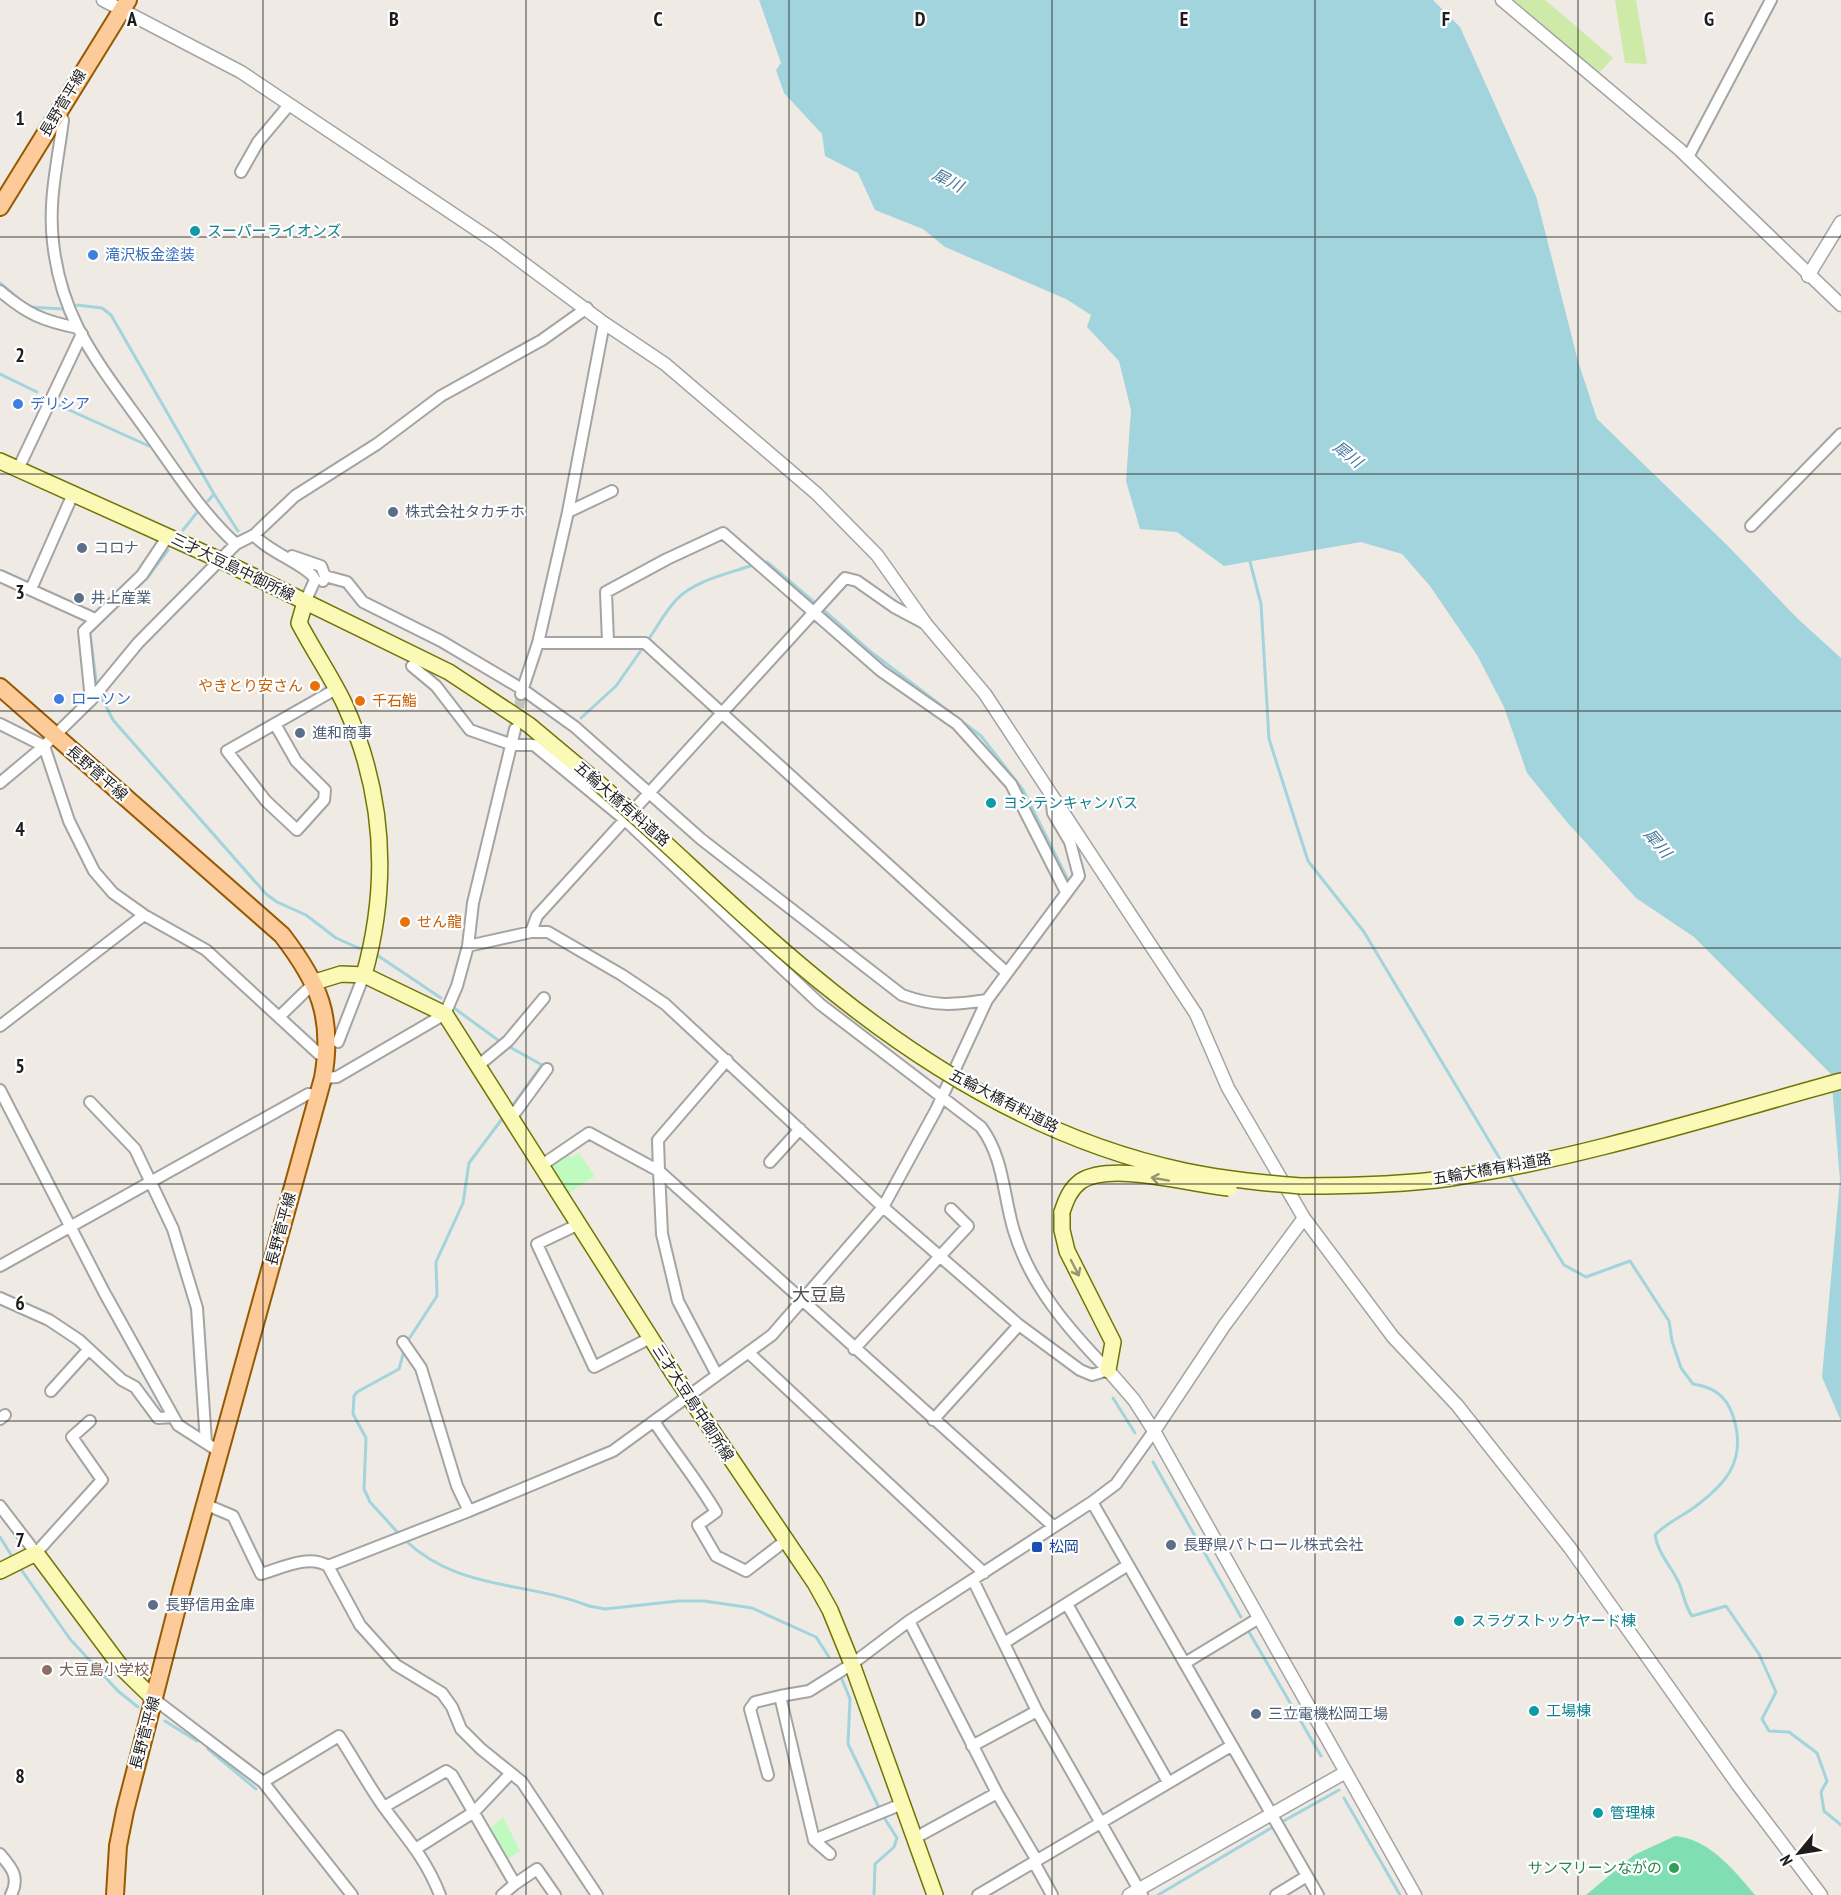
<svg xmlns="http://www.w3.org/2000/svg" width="1841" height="1895" font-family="'PT Sans Narrow','Noto Sans JP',sans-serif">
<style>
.grass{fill:#cdeaa8}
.park{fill:#bffabf}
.pitch{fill:#7fdfb3}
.water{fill:#a2d4dd}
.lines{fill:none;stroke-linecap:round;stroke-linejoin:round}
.stream{stroke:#a2d4dd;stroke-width:3}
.minor-tunnel{stroke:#c5c1bb;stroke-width:10;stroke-dasharray:10 5;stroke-linecap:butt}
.minor-casing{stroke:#a4a4a4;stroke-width:14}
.tertiary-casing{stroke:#a4a4a4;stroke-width:15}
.secondary-casing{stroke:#707504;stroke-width:18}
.primary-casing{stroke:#965a00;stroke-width:20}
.minor{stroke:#fff;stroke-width:10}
.tertiary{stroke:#fff;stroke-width:12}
.secondary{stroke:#faf9b5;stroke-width:15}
.primary{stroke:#fdcb9a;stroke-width:16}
.secondary-bridge-casing{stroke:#707504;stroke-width:18;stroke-linecap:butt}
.secondary-bridge{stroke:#faf9b5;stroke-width:15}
.oneway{stroke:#979671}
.grid{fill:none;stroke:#1d1d1d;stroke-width:1.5;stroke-opacity:0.55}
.culture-dot{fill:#0f9aa8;stroke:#fff;stroke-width:2}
.shop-dot{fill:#3f7fe0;stroke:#fff;stroke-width:2}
.service-dot{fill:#5c6f8a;stroke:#fff;stroke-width:2}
.food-dot{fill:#e8710a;stroke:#fff;stroke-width:2}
.transit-dot{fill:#1a4fb4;stroke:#fff;stroke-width:2}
.education-dot{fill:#8d6e63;stroke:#fff;stroke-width:2}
.leisure-dot{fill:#2e9e5b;stroke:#fff;stroke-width:2}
.labels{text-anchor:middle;stroke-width:4.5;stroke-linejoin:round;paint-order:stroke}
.street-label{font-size:15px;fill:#1d1d1d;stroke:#fff}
.culture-label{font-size:15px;fill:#0d838f;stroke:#fff;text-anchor:start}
.shop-label{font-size:15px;fill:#366cbe;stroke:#fff;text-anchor:start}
.service-label{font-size:15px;fill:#4e5e75;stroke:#fff;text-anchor:start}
.food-label{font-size:15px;fill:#c56008;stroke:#fff;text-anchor:start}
.transit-label{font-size:15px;fill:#164399;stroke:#fff;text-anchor:start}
.education-label{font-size:15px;fill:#785e54;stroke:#fff;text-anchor:start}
.leisure-label{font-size:15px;fill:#27864d;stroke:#fff;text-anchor:end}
.water-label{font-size:16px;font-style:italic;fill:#43779e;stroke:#fff}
.quarter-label{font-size:18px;fill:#505050;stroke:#fff}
.grid-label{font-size:20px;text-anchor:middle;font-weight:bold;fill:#1d1d1d;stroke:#fff;stroke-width:4.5;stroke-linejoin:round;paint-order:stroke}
</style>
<rect width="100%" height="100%" fill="#efeae3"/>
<path class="grass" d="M1510,0H1545L1613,58L1599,73Z
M1615,0H1636L1647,64L1625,63Z"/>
<path class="park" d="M567,1153L571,1158L579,1153L595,1176L566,1195L549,1169L550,1164Z
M503,1817L520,1851L506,1860L489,1830Z"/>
<path class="pitch" d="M1675,1836C1708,1838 1735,1871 1755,1895H1586L1634,1855Z"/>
<path class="water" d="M759,0H1433L1460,27L1536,196L1578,361L1597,419L1728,546L1798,619L1841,658V1421L1822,1377L1840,1180L1831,1074L1694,937L1636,898L1566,821L1527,773L1504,707L1477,655L1430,586L1402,554L1361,542L1224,566L1177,532L1140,529L1126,481L1131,410L1119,361L1087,327L1091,315L1066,299L945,247L923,229L875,210L858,173L825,156L822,134L784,93L776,70L781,63Z"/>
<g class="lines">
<path class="stream" d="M0,283L20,300
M77,305L102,308L111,315L214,494L208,501
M29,307L63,309
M0,374L37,392
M58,405L149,446
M214,494L238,531
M183,530L199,510
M1249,558L1261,604L1269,739L1308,861L1364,932L1503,1164
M767,562L814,602
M825,611L871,652L981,736L1023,790L1067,878
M648,640C657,627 665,612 676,600C695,580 728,574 753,565
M97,688L90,633L147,578L168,550
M100,694L113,720L266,894L277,902L306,915L336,938L363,950
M581,718L616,686L642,649
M377,955L441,998
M454,1008L502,1043
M508,1046L542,1065L513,1105
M1508,1172L1564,1265L1586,1277L1630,1261L1669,1321L1672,1341L1681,1368L1693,1384C1713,1387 1726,1395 1733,1416C1748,1461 1725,1486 1689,1511C1677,1519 1665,1524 1655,1535C1658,1553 1670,1565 1678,1581C1684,1593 1684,1605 1692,1616L1726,1606L1759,1654L1776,1692L1762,1719L1769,1731L1789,1732L1817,1753L1827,1781L1821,1792L1824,1811L1841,1825
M407,1342L437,1296L436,1262L463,1203L469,1163L502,1119
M1113,1398L1135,1433
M1153,1462L1241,1617
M400,1535L370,1502L364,1489L366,1438L353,1414L354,1396L357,1392L399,1369L404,1351
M0,1537L13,1558
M405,1540C458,1591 526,1581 589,1606L605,1609L678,1601H704L752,1608L816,1637L829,1657
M20,1568L70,1639L118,1691L138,1707
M1249,1632L1321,1756
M841,1677L850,1699L848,1744L883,1816L897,1838L894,1847L875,1864L874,1895
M165,1721L197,1741
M208,1749L256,1789
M1344,1798L1400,1895
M1280,1823L1339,1790
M1158,1895L1273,1827"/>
<path class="minor-tunnel" d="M517,723L521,695"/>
<defs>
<path id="minor" d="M59,110L63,120C58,162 48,199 53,242C56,271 65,302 78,328C97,365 125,400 149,434C176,472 202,513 236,544
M1688,157L1771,0
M241,172L258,142L289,105
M0,291C27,314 43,321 78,328
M18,469L82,334
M568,512L612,491
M1751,526L1841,434
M254,535C268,552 311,567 315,580L305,602
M292,556L321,566L325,576L323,581
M0,576L95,619
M325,576L347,582L363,602L441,641L522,689L575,727L701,839L902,995C935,1007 953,1005 987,1000
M31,589L73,494
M608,641L606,592L667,559L723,533L881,671L957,724L1011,784L1066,892
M538,643H645L1007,973
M412,666L436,686L470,730L513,745H534L624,819L820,1004L981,1127C1004,1158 1003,1195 1014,1231C1030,1285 1069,1330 1108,1370L1092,1375L1080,1370L1019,1325L883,1207L665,1004L622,975L548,932H531L468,946
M521,694L538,643L568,512L604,323
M91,700L84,631L142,575L168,536
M0,724L44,746L69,821L94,871L113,893L144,915L206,950L319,1054
M275,724L296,761L325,790L324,800L297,830L266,801L227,751L336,689
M0,783L44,746L91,700L138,643L220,560L236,544L254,535L295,496L377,444L441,396L542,340L587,308
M531,932L537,916L845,578L857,581L894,607L926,624
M280,1016L315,982
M0,1026L144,915
M338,1042L364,975
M727,1060L658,1140L659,1171L1053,1526
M479,1065L508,1041L544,998
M323,1078L337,1077L445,1014L457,986L468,946L473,903L515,729
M0,1090L104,1292L178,1425L220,1452
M90,1102L135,1149L173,1229L197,1308L206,1443
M512,1117L547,1069
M770,1162L800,1129
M542,1165L589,1133L659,1171L662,1234L678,1301L717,1375
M579,1224L537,1244L594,1367L650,1338
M0,1266L308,1094L318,1095
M0,1298L49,1320L79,1340L122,1380L135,1387L158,1418L173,1417
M403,1342L421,1368L457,1486L469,1511
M854,1349L968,1226L951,1209
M749,1353L984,1573
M51,1391L89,1349
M0,1419L5,1415
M933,1420L1019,1325
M655,1423C675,1453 697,1480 716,1512L698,1525L716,1556L746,1571L785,1541
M1092,1502L1318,1895
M207,1505L233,1516L261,1574C282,1568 308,1554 328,1566L469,1511L613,1451L772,1335L883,1207L936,1110L987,1000L1079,876L1070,842L1053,813L1051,795
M0,1506L36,1553L102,1480L72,1437L90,1421
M328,1566L360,1625L396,1665L442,1693L452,1707L461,1729L481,1749L522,1782L597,1895
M973,1580L1037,1711L1142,1895
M1067,1604L1168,1782
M909,1621L997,1793L1036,1859V1866L1052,1895
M1004,1643L1128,1565
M1185,1663L1259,1618
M154,1699L263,1782L352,1895
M972,1746L1037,1711
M768,1775L750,1709L755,1702L780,1696
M263,1782L339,1736C354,1759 367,1783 383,1806C407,1839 425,1857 440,1895
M902,1804L814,1840L780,1696L809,1691L852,1664L909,1621L1092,1502L1116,1484L1154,1431
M384,1807L446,1771L452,1775L515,1884L537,1869L555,1895
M915,1838L997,1793
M814,1840L830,1854
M417,1848L474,1812L511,1773
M0,1854C12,1868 20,1877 11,1895
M502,1895L515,1884
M978,1895L1231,1746
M1276,1895L1307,1876"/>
<path id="tertiary" d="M103,0L241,72L495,242L604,323L665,364L817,494L877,555L926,624L985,694L1196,1014L1228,1088L1304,1218L1393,1337L1457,1405L1570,1548L1738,1785L1821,1895
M1502,0L1679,149L1841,305
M1808,276L1841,222
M1108,1370L1134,1400L1154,1431L1415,1895
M1154,1431L1224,1326L1304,1218
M1129,1895L1346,1772"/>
<path id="secondary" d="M0,461L220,560L449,672L529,725L596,781
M305,602L299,623C313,650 331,676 344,703C384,791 390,882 364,975
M315,982L341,974L364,975L445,1014L673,1373L815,1583L830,1610L852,1664L935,1895
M1301,1186C1351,1186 1402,1185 1451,1178C1583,1158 1713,1116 1841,1081
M1062,1212V1230L1067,1251L1113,1342L1108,1370
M0,1571L36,1553L121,1667L154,1699"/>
<path id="primary" d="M0,207L128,0
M0,687L282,935C319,983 334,1017 323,1078L182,1588L125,1811L118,1846L115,1895"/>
</defs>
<use href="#minor" class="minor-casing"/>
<use href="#tertiary" class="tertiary-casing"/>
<use href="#secondary" class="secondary-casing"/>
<use href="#primary" class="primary-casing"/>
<use href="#minor" class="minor"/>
<use href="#tertiary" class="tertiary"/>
<use href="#secondary" class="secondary"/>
<use href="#primary" class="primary"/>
<defs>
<path id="secondary-bridge" d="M596,781C676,850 750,926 833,992C935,1074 1055,1144 1185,1171C1223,1179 1262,1183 1301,1186
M1062,1212C1066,1200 1070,1189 1081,1181C1112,1161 1192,1185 1229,1188"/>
</defs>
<use href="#secondary-bridge" class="secondary-bridge-casing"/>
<use href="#secondary-bridge" class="secondary-bridge"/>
</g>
<defs><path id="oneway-shaft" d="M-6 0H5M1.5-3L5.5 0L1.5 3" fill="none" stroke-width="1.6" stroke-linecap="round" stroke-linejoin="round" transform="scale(1.5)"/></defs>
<g class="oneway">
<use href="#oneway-shaft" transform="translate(1160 1179) rotate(-170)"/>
<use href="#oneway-shaft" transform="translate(1075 1268) rotate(63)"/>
</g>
<path class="grid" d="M263,0V1895M526,0V1895M789,0V1895M1052,0V1895M1315,0V1895M1578,0V1895M0,237H1841M0,474H1841M0,711H1841M0,948H1841M0,1184H1841M0,1421H1841M0,1658H1841"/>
<g class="culture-dot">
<circle cx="195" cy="231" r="6"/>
<circle cx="991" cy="803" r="6"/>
<circle cx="1459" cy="1621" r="6"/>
<circle cx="1534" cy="1711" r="6"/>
<circle cx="1598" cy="1813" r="6"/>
</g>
<g class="shop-dot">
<circle cx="93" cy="255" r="6"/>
<circle cx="18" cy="404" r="6"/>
<circle cx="59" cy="699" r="6"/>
</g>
<g class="service-dot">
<circle cx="393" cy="512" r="6"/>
<circle cx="82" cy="548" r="6"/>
<circle cx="79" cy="598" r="6"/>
<circle cx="300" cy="733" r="6"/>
<circle cx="1171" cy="1545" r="6"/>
<circle cx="153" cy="1605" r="6"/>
<circle cx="1256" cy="1714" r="6"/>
</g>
<g class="food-dot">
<circle cx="315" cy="686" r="6"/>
<circle cx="360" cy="701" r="6"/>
<circle cx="405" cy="922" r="6"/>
</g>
<rect class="transit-dot" x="1031" y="1541" width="12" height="12" rx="3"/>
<circle class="education-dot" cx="47" cy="1670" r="6"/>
<circle class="leisure-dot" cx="1674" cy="1868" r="6"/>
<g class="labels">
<g class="street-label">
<text transform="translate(63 103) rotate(-59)" y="5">長野菅平線</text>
<text transform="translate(233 567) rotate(26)" y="5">三才大豆島中御所線</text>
<text transform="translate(97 773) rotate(41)" y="5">長野菅平線</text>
<text transform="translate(622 804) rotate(41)" y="5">五輪大橋有料道路</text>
<text transform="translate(1004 1101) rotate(27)" y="5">五輪大橋有料道路</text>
<text transform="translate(1492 1169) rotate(-10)" y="5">五輪大橋有料道路</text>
<text transform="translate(281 1229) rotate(-75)" y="5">長野菅平線</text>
<text transform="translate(693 1403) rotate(57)" y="5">三才大豆島中御所線</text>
<text transform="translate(145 1733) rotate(-75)" y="5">長野菅平線</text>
</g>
<g class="culture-label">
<text x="207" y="236">スーパーライオンズ</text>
<text x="1003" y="808">ヨシテンキャンバス</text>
<text x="1471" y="1626">スラグストックヤード棟</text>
<text x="1546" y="1716">工場棟</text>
<text x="1610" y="1818">管理棟</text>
</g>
<g class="shop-label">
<text x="105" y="260">滝沢板金塗装</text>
<text x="30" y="409">デリシア</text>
<text x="71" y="704">ローソン</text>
</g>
<g class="service-label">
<text x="405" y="517">株式会社タカチホ</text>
<text x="94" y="553">コロナ</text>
<text x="91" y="603">井上産業</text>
<text x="312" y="738">進和商事</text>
<text x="1183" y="1550">長野県パトロール株式会社</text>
<text x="165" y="1610">長野信用金庫</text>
<text x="1268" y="1719">三立電機松岡工場</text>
</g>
<g class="food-label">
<text x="303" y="691" text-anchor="end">やきとり安さん</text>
<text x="372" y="706">千石鮨</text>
<text x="417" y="927">せん龍</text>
</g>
<g class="transit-label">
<text x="1049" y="1552">松岡</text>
</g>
<g class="education-label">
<text x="59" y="1675">大豆島小学校</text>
</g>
<g class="leisure-label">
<text x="1662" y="1873">サンマリーンながの</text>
</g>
<g class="water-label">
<text transform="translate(948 180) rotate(27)" y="6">犀川</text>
<text transform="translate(1348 454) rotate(38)" y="6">犀川</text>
<text transform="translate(1658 843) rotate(50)" y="6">犀川</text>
</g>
<g class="quarter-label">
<text x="819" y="1301">大豆島</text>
</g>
</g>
<g class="grid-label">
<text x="132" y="26">A</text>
<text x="394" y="26">B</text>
<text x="658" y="26">C</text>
<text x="920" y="26">D</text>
<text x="1184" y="26">E</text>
<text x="1446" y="26">F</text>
<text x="1709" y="26">G</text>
<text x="20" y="125">1</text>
<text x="20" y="362">2</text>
<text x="20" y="599">3</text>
<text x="20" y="836">4</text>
<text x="20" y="1073">5</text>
<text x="20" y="1310">6</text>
<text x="20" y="1547">7</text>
<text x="20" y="1783">8</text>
</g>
<g transform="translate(1799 1853) rotate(240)" stroke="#ffffff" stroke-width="4.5" paint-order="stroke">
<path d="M0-4.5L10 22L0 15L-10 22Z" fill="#1d1d1d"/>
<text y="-9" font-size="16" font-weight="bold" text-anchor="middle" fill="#1d1d1d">N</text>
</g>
</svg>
